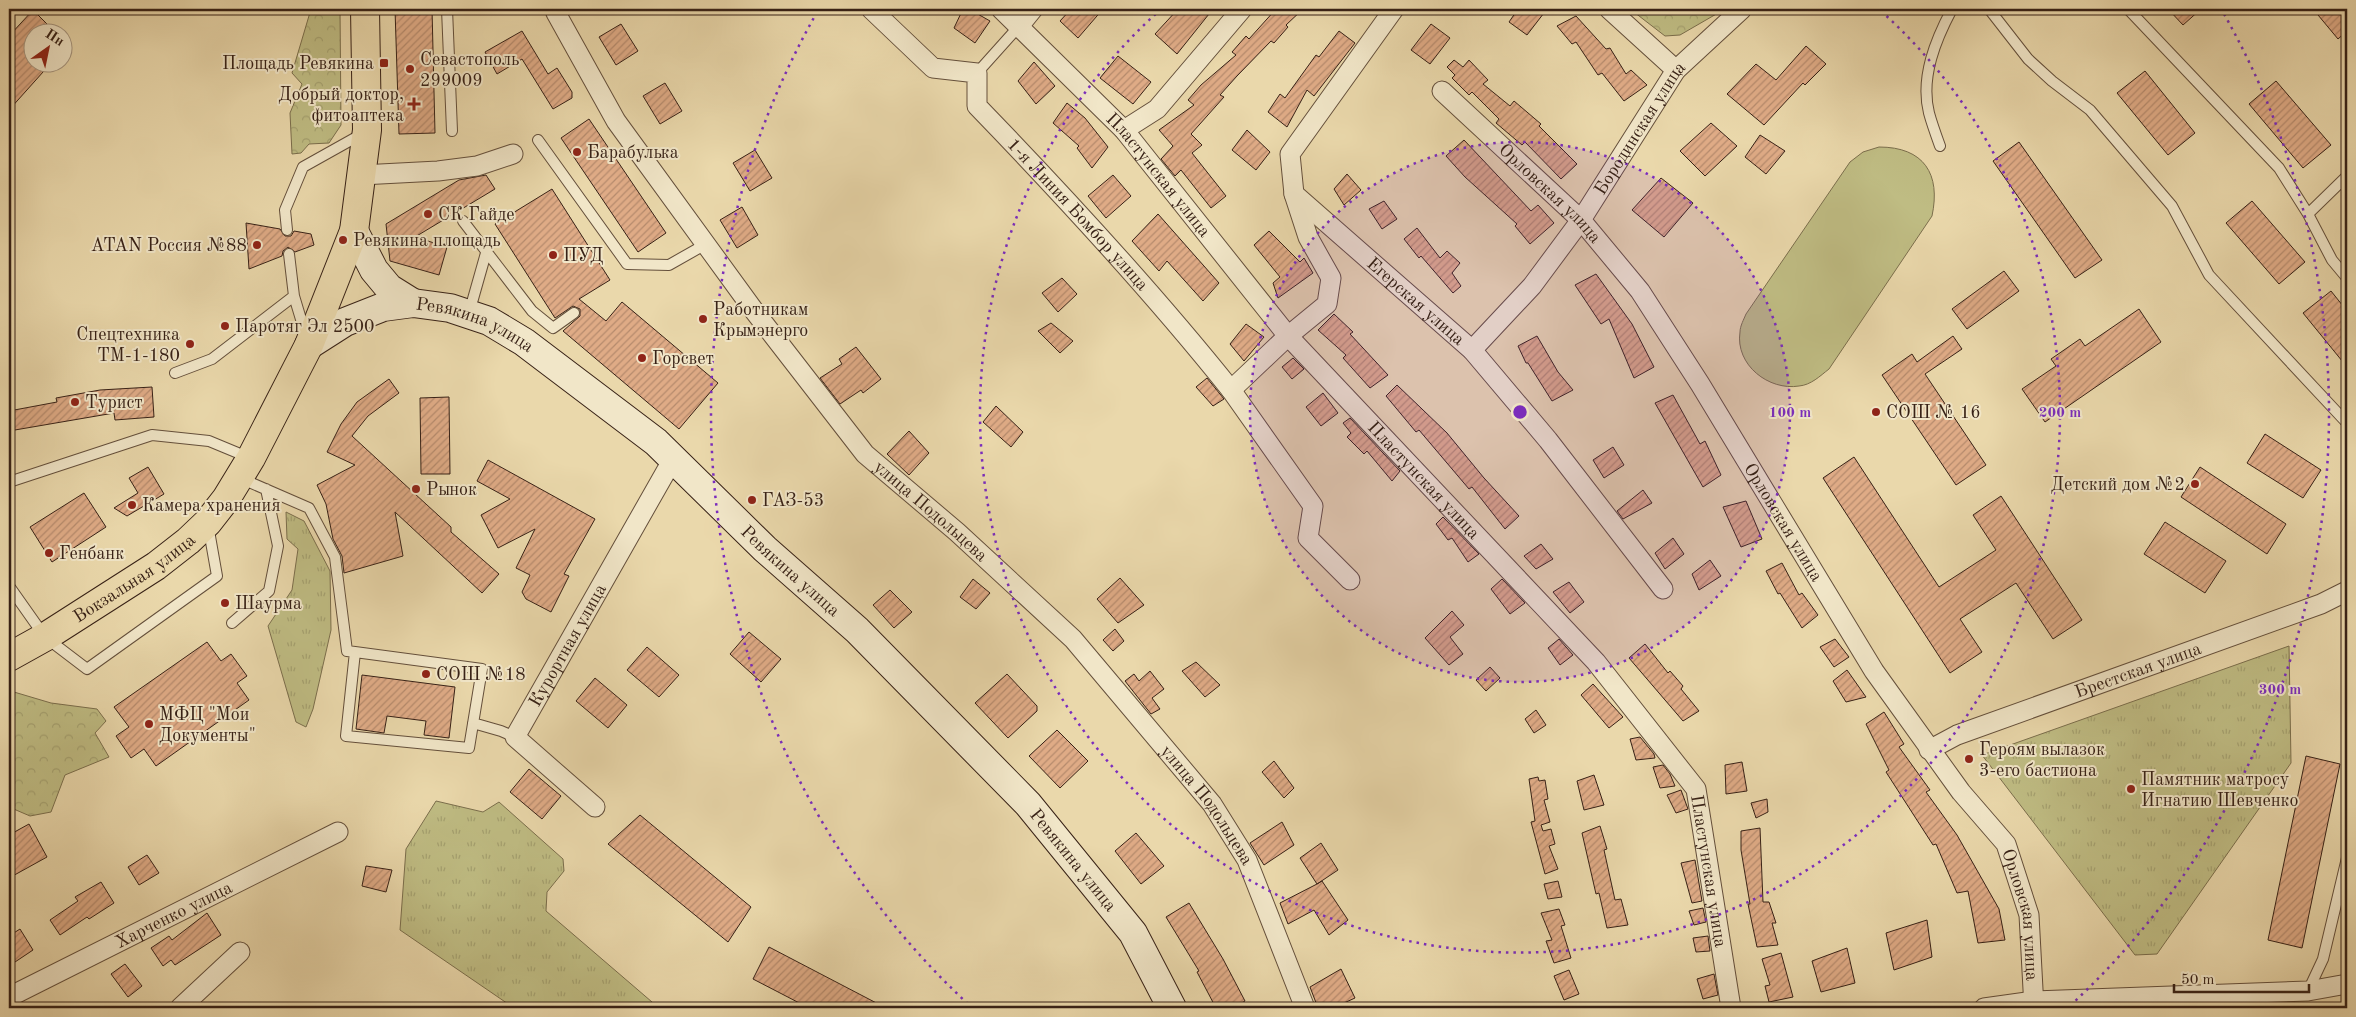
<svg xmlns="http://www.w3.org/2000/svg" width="2356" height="1017" font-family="'Old Standard TT',serif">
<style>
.grass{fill:url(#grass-tufts);stroke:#7b6e4c}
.forest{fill:url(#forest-crowns);stroke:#7b6e4c}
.garden{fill:#bfbc83;stroke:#7b6e4c}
.building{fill:url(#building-hatch);stroke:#372116}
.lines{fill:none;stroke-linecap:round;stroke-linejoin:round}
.service-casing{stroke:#644f3b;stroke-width:12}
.minor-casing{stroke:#644f3b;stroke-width:21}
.secondary-casing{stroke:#372116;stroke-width:30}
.primary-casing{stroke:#372116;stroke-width:30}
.service{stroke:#f1e6c8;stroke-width:10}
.minor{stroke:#f1e6c8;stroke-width:19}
.secondary{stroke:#f1e6c8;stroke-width:28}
.primary{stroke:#ead8ab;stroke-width:28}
.ring{fill:none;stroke:#7b2cbf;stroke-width:2.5;stroke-dasharray:2.5 5}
.poi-dot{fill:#8f2418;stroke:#f1e6c8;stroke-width:2}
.labels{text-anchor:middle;stroke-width:4;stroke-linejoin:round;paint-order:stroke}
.poi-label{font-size:18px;fill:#372116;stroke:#f1e6c8;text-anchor:start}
.street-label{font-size:18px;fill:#372116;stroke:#f1e6c8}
.centre{fill:#7b2cbf;stroke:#f1e6c8;stroke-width:2.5}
.ring-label{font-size:15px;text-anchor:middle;font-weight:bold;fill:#7b2cbf;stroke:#f1e6c8;stroke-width:4;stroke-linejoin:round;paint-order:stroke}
</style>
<defs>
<pattern id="grass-tufts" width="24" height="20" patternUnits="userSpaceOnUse" patternTransform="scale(1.25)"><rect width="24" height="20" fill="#bfbc83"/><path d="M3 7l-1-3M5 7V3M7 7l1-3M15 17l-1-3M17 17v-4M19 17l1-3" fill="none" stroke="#a5a170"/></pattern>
<pattern id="forest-crowns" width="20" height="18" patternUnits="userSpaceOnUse" patternTransform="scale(1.25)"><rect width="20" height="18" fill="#bfbc83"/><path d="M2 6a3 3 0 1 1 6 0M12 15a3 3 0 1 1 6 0" fill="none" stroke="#a5a170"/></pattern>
<pattern id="building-hatch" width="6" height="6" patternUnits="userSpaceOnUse" patternTransform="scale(1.25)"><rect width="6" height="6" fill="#dfab86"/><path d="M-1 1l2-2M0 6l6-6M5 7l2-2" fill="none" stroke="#b68b6d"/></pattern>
</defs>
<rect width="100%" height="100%" fill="#ead8ab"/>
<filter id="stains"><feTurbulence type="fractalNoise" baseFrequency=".004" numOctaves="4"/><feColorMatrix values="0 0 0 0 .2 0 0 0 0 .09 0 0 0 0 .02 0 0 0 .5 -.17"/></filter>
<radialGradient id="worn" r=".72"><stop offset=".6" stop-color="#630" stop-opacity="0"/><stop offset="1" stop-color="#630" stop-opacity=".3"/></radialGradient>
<path class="grass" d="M286,512L304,521L330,571L331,630L313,709L306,727L296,722L268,626L292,590L298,549L287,539Z
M2289,646L2291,763L2157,954L2135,955L1982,755Z
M436,801L483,812L499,802L563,859L564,871L547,892L546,911L659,1008H514L400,930L406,849Z"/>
<path class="forest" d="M311,9H340L341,125L329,143L309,144L301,153L292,154L290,113L302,84L292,73Z
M1630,9H1725L1680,35L1665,36Z
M9,692H14L51,703L97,709L106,721L95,733L109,757L65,775L51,812L30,816L9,807Z"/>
<path class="garden" d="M1879,147C1924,147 1941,174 1932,216L1829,369C1820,376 1811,385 1799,386C1769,391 1735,365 1740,332C1740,326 1744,319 1746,314L1850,162L1863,152Z"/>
<path class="building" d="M395,9H432L435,133L399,134Z
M963,9H969L990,21L975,43L954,28Z
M1071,9H1103L1078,38L1060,21Z
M1178,9H1213L1177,54L1155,34Z
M1276,9H1303L1286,25L1288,27L1274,43L1271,41L1237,76L1220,95L1224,97L1191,134L1202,145L1192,153L1226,196L1211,208L1181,170L1175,176L1161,159L1173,146L1159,130L1194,105L1188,100L1201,85L1236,55L1232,52L1246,36L1249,39Z
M1518,9H1547L1527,35L1509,22Z
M2168,9H2201L2183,25Z
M2313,9H2347V31L2338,39Z
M33,10L55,32H32V62H52L9,110V36Z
M1576,16L1606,49L1610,48L1626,74L1631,70L1647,85L1624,101L1602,73L1598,75L1576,42L1572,44L1557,26Z
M621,24L638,51L616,65L599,37Z
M1431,24L1450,38L1430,64L1411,50Z
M522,31L548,74L557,68L572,92V98L553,109L522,59L497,74L485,52Z
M1339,31L1355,43L1314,96L1307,90L1287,127L1268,112L1280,94L1285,98L1316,55L1319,57Z
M1806,46L1826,64L1805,85L1803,83L1764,125L1727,94L1756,64L1776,80Z
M1118,56L1151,82L1133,104L1100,78Z
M1454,60L1463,67L1469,60L1488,80L1483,84L1510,106L1514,101L1541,124L1539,126L1577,164L1561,179L1525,142L1522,145L1496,123L1499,119L1472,92L1469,95L1452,78L1455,75L1447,67Z
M1034,62L1055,86L1036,104L1018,81Z
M2145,71L2195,133L2168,155L2117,93Z
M2276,81L2331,145L2303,168L2249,104Z
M665,83L682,111L660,124L643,96Z
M1067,103L1085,118L1108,147L1092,168L1077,148L1079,146L1053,123Z
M589,119L666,233L638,252L561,138Z
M1711,123L1737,146L1705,176L1680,151Z
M1247,130L1270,152L1256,170L1232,150Z
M1760,135L1785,151L1766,174L1745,157Z
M1464,140L1531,211L1538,205L1554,223L1530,244L1515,226L1517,224L1465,177L1446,156Z
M2019,142L2102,260L2075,278L1993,161Z
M755,150L772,178L750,191L733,163Z
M1347,174L1361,190L1344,205L1334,189Z
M486,175L495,189L415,237L447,247L439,275L390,261L386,224L459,180Z
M1113,175L1131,196L1106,218L1088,196Z
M1661,178L1693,203L1664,237L1632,210Z
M552,189L610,280L579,299L606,321L622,302L718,383L679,429L563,331L580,316V309L573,306L555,318L495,224Z
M1384,201L1397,219L1382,229L1369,209Z
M2252,201L2305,262L2279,284L2226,223Z
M742,207L758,235L737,248L720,220Z
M1158,214L1219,283L1203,301L1167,261L1159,271L1132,241Z
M246,223L280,229L285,236H291L294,231L311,234L314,245L295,252L288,247L283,251L282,256L249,269Z
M1417,228L1440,258L1447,251L1460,263L1452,273L1461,286L1453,293L1421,256L1419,258L1404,239Z
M1269,231L1300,262L1304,258L1313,273L1278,298L1273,283L1280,277L1254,245Z
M2004,271L2019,291L1967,329L1952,309Z
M1596,274L1632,324L1654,367L1634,378L1609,319L1601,324L1575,285Z
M1062,278L1077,294L1058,312L1042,293Z
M2331,291L2347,311V367L2303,313Z
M2139,309L2161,342L2045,422L2022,389L2056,366L2051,359L2080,339L2085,346Z
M1334,314L1353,332L1350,334L1388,375L1370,388L1343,358L1346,355L1318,330Z
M1051,323L1073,341L1060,353L1038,331Z
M1246,324L1264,337L1244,361L1230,344Z
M1537,336L1558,372L1573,390L1552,401L1528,363H1526L1518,346Z
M1953,336L1962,349L1925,374L1986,465L1956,485L1882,375L1912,354L1917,362Z
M856,347L881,379L863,393L861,390L840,404L820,378L842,364L839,359Z
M1293,358L1304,369L1292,379L1282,367Z
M1207,378L1224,399L1213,406L1196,387Z
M389,379L399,393L368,416L352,436L451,527V532L499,574L482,593L395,512L403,556L344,573L342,556L333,539L326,504L317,485L355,465L327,452L341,424L357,402Z
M1397,385L1447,433L1484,478L1519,516L1505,529L1472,487L1469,489L1419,430L1416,432L1386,396Z
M152,387L154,417L115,420L114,413L9,431V411L57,402L56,398L100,390Z
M1323,393L1338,413L1321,426L1306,407Z
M1673,395L1700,444L1705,441L1721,475L1703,487L1655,403Z
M449,397L450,474H421L420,398Z
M996,406L1023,432L1011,447L983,422Z
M1350,418L1400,471L1392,481L1367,451L1364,454L1347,437L1351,433L1343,423Z
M909,431L929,453L909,475L887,454Z
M2265,434L2321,470L2303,498L2247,463Z
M1613,447L1624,465L1604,478L1593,460Z
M1854,457L1939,587L1996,550L1973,515L2001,496L2082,620L2053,639L2016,583L1960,619L1982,652L1950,673L1823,478Z
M488,460L595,519L564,574L569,576L551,612L526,599L522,592L530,575L516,568L535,529L498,548L481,515L510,499L477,481Z
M148,467L164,494L127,516L114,508L138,493L129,478Z
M2200,467L2286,524L2267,554L2181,497Z
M1643,490L1652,503L1623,519L1617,511Z
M84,493L106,527L52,562L30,527Z
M1746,501L1762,539L1741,547L1723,507Z
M1443,517L1479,554L1468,562L1452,538L1448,540L1436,524Z
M2165,522L2226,561L2205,593L2144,554Z
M1673,538L1684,554L1665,569L1655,553Z
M1541,544L1553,559L1536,569L1524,556Z
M1710,560L1721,576L1699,590L1692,574Z
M1782,563L1799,595L1802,593L1818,615L1802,628L1780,593L1778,594L1766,571Z
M1120,578L1144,605L1118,623L1097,599Z
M973,579L990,593L976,609L960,597Z
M1502,579L1525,603L1510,614L1491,589Z
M1569,582L1584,602L1570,613L1553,592Z
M890,590L912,612L894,628L873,605Z
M1452,611L1464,625L1450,637L1463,654L1449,665L1425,638Z
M1115,629L1124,641L1113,651L1103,640Z
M749,632L781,659L761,682L730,654Z
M1559,639L1573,655L1560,665L1548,648Z
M1835,639L1849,657L1834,667L1820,647Z
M207,642L221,661L231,654L247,676L237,683L249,700L156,766L144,749L131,758L116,736L129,727L114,707Z
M1645,644L1668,673L1670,671L1683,686L1681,689L1699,711L1683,721L1629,658Z
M647,647L679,675L659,697L627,670Z
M1196,662L1220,685L1205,697L1182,671Z
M1490,667L1500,678L1486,691L1476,680Z
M1847,670L1866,697L1846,702L1833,681Z
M1150,671L1164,689L1152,698L1160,709L1151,714L1125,681L1134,674L1139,681Z
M1007,674L1037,706V711L1008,738L975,703Z
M362,675L455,687L449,738L424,735L426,721L387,716L384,733L356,729Z
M595,678L627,705L608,728L576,701Z
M1593,684L1623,717L1609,728L1581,695Z
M1536,710L1546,725L1534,733L1525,719Z
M1884,712L1904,744L1899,747L1930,790L1926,792L1957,835L1999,909L2005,940L1978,943L1968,891L1957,893L1936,844L1933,845L1886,772L1889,770L1866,724Z
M1057,730L1088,761L1060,788L1029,756Z
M1640,737L1654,754L1655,758L1636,760L1630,739Z
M2306,756L2340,764L2302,948L2268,940Z
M1274,761L1294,788L1284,798L1262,772Z
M1742,762L1747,791L1726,794L1725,765Z
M1663,765L1670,774L1675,786L1660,788L1653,767Z
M529,769L561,796L542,819L510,792Z
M1594,775L1604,805L1584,810L1577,781Z
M1538,777L1539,781L1545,780L1548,799L1544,800L1550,822L1541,825L1543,831L1551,829L1555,844L1549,846L1558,869L1545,874L1531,822L1535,821L1529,779Z
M1681,790L1688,809L1676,813L1667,795Z
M1767,799L1768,812L1756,818L1751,803Z
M640,815L751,907L728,942L608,844Z
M1282,822L1294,845L1264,865L1250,843Z
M29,824L47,857L9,878V835Z
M1600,826L1607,849L1604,850L1615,900L1621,899L1628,925L1607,928L1599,893L1596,894L1582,833Z
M1760,828L1763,902H1769L1776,923H1772L1778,945L1757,947L1748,904H1750L1741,850V831Z
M1136,833L1164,866L1141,884L1115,851Z
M1321,843L1338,870L1317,884L1322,881L1348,920L1329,935L1314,910L1288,924L1280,903L1317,884L1300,858Z
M147,855L159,873L139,885L128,867Z
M1695,860L1702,901L1692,903L1681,863Z
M366,866L392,870L386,892L362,886Z
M1558,881L1562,897L1548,899L1544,884Z
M101,882L114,903L89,919L87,917L60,935L50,920L78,901L75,897Z
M1189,903L1223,959L1245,1001L1232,1008H1216L1197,972L1199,971L1166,917Z
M1703,908L1706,922L1694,925L1689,911Z
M1559,909L1565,925L1561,926L1571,958L1554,963L1546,941L1552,940L1541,913Z
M207,913L221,935L175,965L171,960L163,966L151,948L169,936L172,940Z
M1927,920L1932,957L1894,970L1886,933Z
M20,929L33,950L9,966V936Z
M1708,936L1710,951L1696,952L1693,938Z
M769,947L886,1008H809L753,979Z
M1847,948L1855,983L1821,992L1812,961Z
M1781,953L1793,997L1769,1002L1765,986L1770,985L1762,959Z
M125,964L142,986L128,997L111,974Z
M1341,969L1355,998L1333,1008H1318L1310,987Z
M1569,970L1579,994L1564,1000L1554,976Z
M1714,974L1718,995L1703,999L1697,979Z"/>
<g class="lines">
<defs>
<path id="service" d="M447,9L452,131
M1989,9L2028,59L2052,81L2090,110L2172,206L2209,275L2347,423
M2128,9L2279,168L2308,214
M977,73L1020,25
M538,140L627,264L669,265L706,244
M1940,146C1936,135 1932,124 1929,113C1920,77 1936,39 1952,9
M2347,176L2308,214L2332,260L2347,278
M463,221L532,311L553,328L574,313
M287,230L285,210L303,167L362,134
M289,254L294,296L306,336
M469,313L486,253
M175,373L212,359L294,296
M240,478L309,508L335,557L347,651L355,652L482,669L469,748L346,736L355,652
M9,482L152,435L209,441L250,458
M9,586L45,637L87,669L217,576L208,525
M232,623L269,591L278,546L266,489
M473,723L501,731L515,737
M2308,991L2323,959L2347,858"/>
<g id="minor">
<path id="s1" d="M558,9L556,13L616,121L755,312L865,454L957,532L1073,639L1212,804L1247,860L1305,1008"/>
<path id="s2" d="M871,9L933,68L977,73V106C1066,198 1151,290 1231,390L1288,336L1327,304L1331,278L1308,237L1294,194"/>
<path id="s3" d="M1001,9L1124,130L1288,336L1596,662L1696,789L1731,1008"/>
<path id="s4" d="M1394,9L1290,154L1294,194L1472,350L1548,440L1663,589"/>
<path d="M1609,9L1676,70"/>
<path d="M1020,25L1033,9"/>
<path id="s5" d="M1442,91L1581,220L1640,291L1700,384L1874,671L1961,792L2006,844L2029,915L2034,1008"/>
<path d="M1124,130L1157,109L1242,9"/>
<path d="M361,175L438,171L477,166L513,154"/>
<path id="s6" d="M1472,350L1532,286L1581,220L1676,70L1742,9"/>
<path d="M1231,390L1313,506L1308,538L1350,580"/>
<path id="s7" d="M1929,750L1957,735L2321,604L2347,591"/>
<path id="s8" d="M595,807L515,737L673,459"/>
<path id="s9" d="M9,997L338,832"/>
<path d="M180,1008L240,952"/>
<path d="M1984,1008L2034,1001L2308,991L2347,984"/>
</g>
<g id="secondary">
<path d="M354,231L374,270L389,288L413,303"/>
<path id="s10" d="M309,345L345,322L383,307L413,303L450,308L489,321L524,342L656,442L765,549L857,630L1028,804L1133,933L1172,1008"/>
</g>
<g id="primary">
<path id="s11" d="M9,657L45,637L156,566L188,541L208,522L226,499L251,458L309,345L354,231L367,130L365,9"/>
</g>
</defs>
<use href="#service" class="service-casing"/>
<use href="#minor" class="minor-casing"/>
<use href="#secondary" class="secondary-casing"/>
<use href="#primary" class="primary-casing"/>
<use href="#service" class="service"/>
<use href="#minor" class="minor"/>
<use href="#secondary" class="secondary"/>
<use href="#primary" class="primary"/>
</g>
<circle cx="1520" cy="412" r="270" fill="#7b2cbf" fill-opacity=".12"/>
<g class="ring">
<circle cx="1520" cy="412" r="270"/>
<path d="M1881 11A540 540 0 1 1 1159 11"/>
<path d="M968 1004A809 809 0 0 1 816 14M2224 14A809 809 0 0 1 2072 1004"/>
</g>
<g class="poi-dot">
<rect x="379" y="58" width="10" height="10" rx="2.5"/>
<circle cx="410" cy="69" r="5"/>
<path d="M411.5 96.5h5v5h5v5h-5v5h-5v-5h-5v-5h5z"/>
<circle cx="577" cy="152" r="5"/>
<circle cx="428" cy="214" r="5"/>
<circle cx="343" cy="240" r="5"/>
<circle cx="257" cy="245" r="5"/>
<circle cx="553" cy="255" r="5"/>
<circle cx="703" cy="319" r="5"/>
<circle cx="225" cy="326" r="5"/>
<circle cx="190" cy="344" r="5"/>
<circle cx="642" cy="358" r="5"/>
<circle cx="75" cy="402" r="5"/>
<circle cx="1876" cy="412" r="5"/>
<circle cx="2195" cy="484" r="5"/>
<circle cx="416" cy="489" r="5"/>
<circle cx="752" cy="500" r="5"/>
<circle cx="132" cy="505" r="5"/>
<circle cx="49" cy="553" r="5"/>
<circle cx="225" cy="603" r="5"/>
<circle cx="426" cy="674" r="5"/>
<circle cx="149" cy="724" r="5"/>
<circle cx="1969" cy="759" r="5"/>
<circle cx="2131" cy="789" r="5"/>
</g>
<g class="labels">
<g class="poi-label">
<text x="420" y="65">Севастополь<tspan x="420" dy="21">299009</tspan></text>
<text x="374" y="69" text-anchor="end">Площадь Ревякина</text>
<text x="404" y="100" text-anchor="end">Добрый доктор,<tspan x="404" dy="21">фитоаптека</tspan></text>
<text x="587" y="158">Барабулька</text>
<text x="438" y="220">СК Гайде</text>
<text x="353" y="246">Ревякина площадь</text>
<text x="247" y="251" text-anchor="end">ATAN Россия №88</text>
<text x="563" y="261">ПУД</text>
<text x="713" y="315">Работникам<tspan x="713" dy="21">Крымэнерго</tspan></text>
<text x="235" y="332">Паротяг Эл 2500</text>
<text x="180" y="340" text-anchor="end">Спецтехника<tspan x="180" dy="21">ТМ-1-180</tspan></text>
<text x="652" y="364">Горсвет</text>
<text x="85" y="408">Турист</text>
<text x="1886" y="418">СОШ № 16</text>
<text x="2185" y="490" text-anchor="end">Детский дом №2</text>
<text x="426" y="495">Рынок</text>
<text x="762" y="506">ГАЗ-53</text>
<text x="142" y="511">Камера хранения</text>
<text x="59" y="559">Генбанк</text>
<text x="235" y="609">Шаурма</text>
<text x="436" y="680">СОШ №18</text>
<text x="159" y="720">МФЦ "Мои<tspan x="159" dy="21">Документы"</tspan></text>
<text x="1979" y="755">Героям вылазок<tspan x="1979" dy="21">3-его бастиона</tspan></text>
<text x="2141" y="785">Памятник матросу<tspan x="2141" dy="21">Игнатию Шевченко</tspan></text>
</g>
<g class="street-label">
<text dy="6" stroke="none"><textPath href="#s6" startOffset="279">Бородинская улица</textPath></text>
<text dy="6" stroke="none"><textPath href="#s3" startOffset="229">Пластунская улица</textPath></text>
<text dy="6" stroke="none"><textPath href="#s5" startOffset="149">Орловская улица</textPath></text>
<text dy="6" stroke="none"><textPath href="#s2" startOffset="311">1-я Линия Бомбор улица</textPath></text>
<text dy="6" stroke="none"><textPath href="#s4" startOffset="381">Егерская улица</textPath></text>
<text dy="6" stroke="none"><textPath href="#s10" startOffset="180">Ревякина улица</textPath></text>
<text dy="6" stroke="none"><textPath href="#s3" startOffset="634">Пластунская улица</textPath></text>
<text dy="6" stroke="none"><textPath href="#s1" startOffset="631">улица Подольцева</textPath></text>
<text dy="6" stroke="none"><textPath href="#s5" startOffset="554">Орловская улица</textPath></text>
<text dy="6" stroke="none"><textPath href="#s10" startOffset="585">Ревякина улица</textPath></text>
<text dy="6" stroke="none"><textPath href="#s11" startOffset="148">Вокзальная улица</textPath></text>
<text dy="6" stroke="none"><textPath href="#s8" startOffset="212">Курортная улица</textPath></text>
<text dy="6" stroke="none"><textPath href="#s7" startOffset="224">Брестская улица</textPath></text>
<text dy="6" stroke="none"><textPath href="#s1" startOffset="1036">улица Подольцева</textPath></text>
<text dy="6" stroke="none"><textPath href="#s10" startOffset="990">Ревякина улица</textPath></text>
<text dy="6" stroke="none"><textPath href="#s3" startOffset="1129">Пластунская улица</textPath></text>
<text dy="6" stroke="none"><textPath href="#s9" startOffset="184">Харченко улица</textPath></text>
<text dy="6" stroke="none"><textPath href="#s5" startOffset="1019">Орловская улица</textPath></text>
</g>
</g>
<circle cx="1520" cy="412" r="8" class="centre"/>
<g class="ring-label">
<text x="1790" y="417">100 m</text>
<text x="2060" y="417">200 m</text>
<text x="2280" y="694">300 m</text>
</g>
<rect width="2356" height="1017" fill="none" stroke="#ead8ab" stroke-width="30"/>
<rect x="10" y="10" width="2336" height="997" fill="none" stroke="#372116" stroke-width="2.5"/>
<rect x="15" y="15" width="2326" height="987" fill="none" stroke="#372116"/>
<g transform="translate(48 48) rotate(33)"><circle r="24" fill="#f1e6c8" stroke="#a79781"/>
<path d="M0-4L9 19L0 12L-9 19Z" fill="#8f2418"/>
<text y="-8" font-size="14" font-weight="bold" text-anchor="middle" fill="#372116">Пн</text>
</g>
<path d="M2174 984v8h135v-8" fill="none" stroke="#372116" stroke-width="2.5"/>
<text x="2181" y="984" font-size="15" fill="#372116" stroke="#f1e6c8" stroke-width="4" paint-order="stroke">50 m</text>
<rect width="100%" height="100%" filter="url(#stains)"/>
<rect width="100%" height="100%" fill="url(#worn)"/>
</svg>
